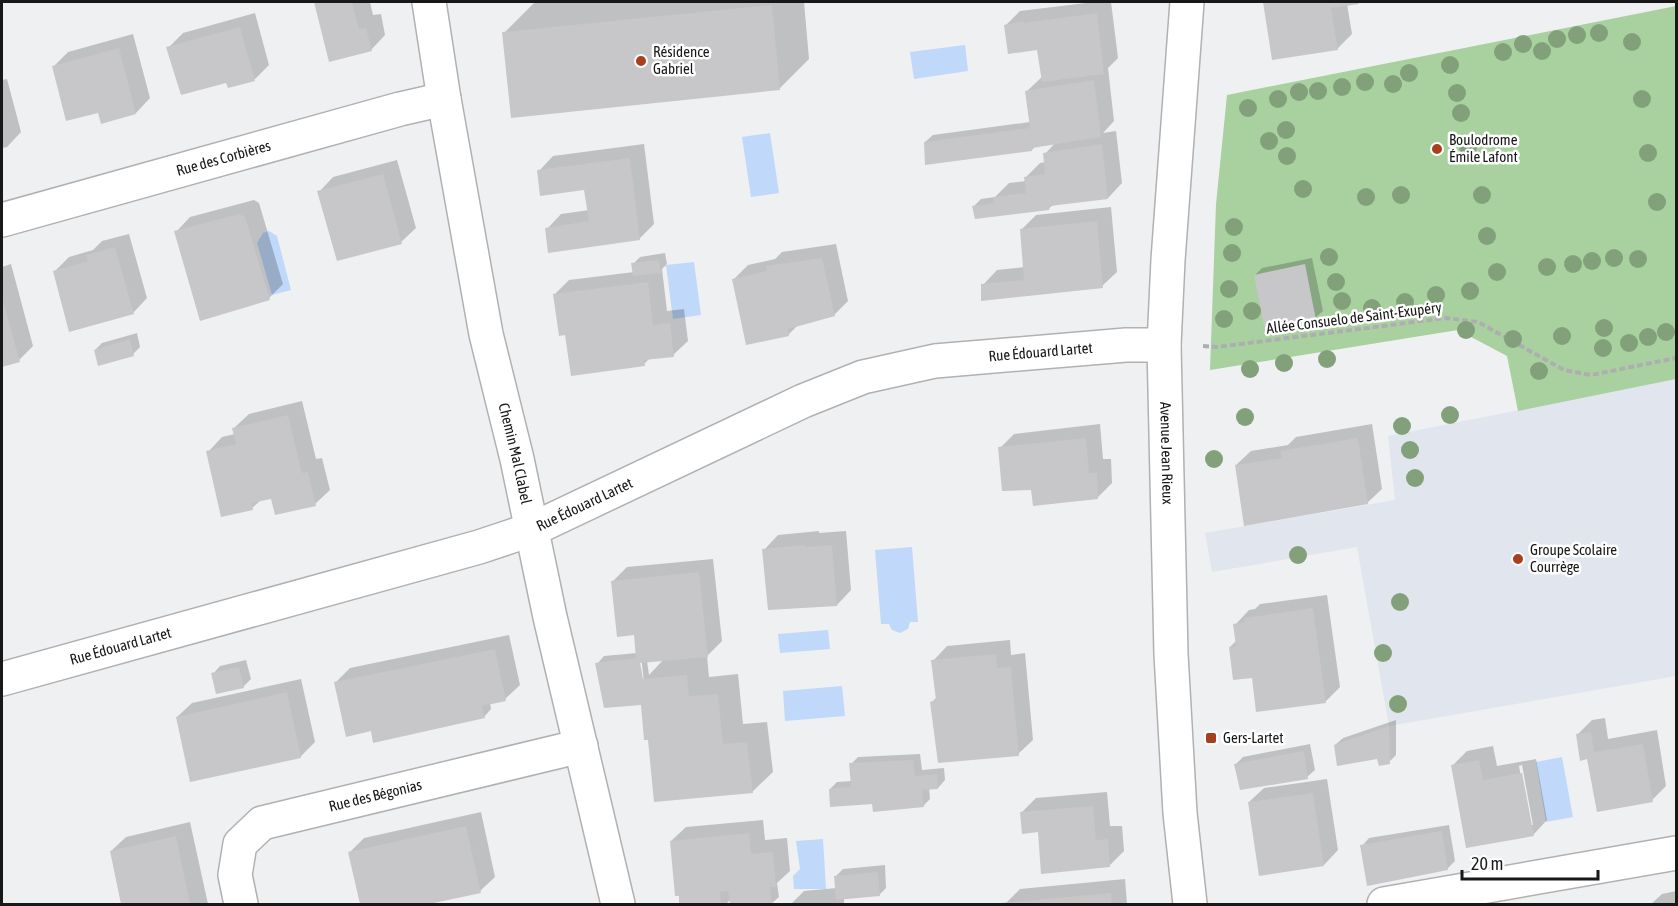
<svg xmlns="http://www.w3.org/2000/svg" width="1678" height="906" font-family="'Asap Condensed',sans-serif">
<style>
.built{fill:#e0e5ee}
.green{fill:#a8d19f}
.water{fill:#c0d8f9}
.shadow{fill:#0003;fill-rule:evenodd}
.building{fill:#c7c6c8}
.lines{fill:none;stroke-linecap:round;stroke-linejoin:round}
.minor-casing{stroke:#b0b1b3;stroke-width:36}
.major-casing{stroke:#b0b1b3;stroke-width:36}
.path{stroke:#adaeb0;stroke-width:4;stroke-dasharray:6 3;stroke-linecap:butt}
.minor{stroke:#fff;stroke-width:33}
.major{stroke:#fff;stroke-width:33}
.tree{fill:#82a17b}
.poi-dot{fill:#a8401e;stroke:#fff;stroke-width:2}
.labels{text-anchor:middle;stroke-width:5;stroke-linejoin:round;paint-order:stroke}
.poi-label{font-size:15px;fill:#181819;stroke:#fff;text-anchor:start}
.street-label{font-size:15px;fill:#181819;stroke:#fff}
</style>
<rect width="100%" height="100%" fill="#eff0f2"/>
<path class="built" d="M1676,379V676L1389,726L1357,547L1212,572L1205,533L1395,500L1388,436Z"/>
<path class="green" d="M1676,6V379L1518,411L1507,356L1458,330L1210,370L1216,204L1227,95Z"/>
<path class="water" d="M965,45L968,71L914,79L910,52Z
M770,133L779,193L751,197L742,137Z
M269,231L277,236L291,290L272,295L257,243L263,233Z
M694,262L701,315L673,319L666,265Z
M912,547L918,622H910L908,629L900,633L892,630L889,624H881L875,550Z
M828,630L830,649L780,653L778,634Z
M842,686L845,716L785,721L783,691Z
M1562,757L1573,817L1546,822L1536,762Z
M823,839L826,889H794L793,876L800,869L796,841Z"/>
<path class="shadow" d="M316,2H370L373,15L381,14L385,35L371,50L330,60Z
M549,2H804L809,59L779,89L504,33L534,3Z
M1094,2H1111L1118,58L1108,68L1114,121L1103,133L1116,131L1122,183L1108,198L1053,205L1048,209L974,206L981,199L995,197L1009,183L1026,181V177L1040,163L1046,162L1045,154L1056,142L1036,145L1032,150L925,142L933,135L1030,122L1027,91L1043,76L1038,49L1005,26L1020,11Z
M1265,2H1359L1347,4L1352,34L1338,48L1273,58Z
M255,13L269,65L255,79L228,81L168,48L183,33Z
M133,34L150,98L136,113L99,111L54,66L68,52Z
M7,79L21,132L7,147L2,148V80Z
M644,144L654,224L639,239L547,229L561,214L589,210L586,188L539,171L553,156Z
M397,160L416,228L401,242L319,192L333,177Z
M254,200L259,203L283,284L269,298L176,232L190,217Z
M1111,207L1117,272L1102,286L983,285L997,270L1025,267L1021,230L1036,215Z
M129,234L147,298L133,313L55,271L69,257L93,250L102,241Z
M836,244L848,301L834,315L798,325L788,335L734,279L748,265L775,259L782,252Z
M665,253L667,264L662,269L667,311L684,309L688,341L673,355L651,357L644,364L567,333L555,294L569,280L634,272L633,264L640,257Z
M1312,258L1323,311L1315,318L1255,275L1262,268Z
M11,264L33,346L19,360L2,365V267Z
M137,333L140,347L133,354L95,350L102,343Z
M302,401L316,459L322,458L330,490L315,504L272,497L261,500L252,508L208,452L222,437L235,434L234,428L249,414Z
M1100,424L1103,459H1111L1112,483L1098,497L1033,488L1000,448L1014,434Z
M1372,424L1382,489L1367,503L1236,465L1251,451L1288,445L1296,437Z
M819,531V533L846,531L851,590L837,605L764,550L778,535Z
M713,559L722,641L707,656L709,677L738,674L743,724L767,722L773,772L752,792L649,738L643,701L597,664L604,656L637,653L635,634L613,581L627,567ZM638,656H641L646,699ZM664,659L649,675L647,661Z
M1327,595L1340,687L1326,701L1253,676L1230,647L1237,640L1235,625L1249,610L1255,609L1260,604Z
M509,635L520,685L505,699L490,703L491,709L484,717L372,732L335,683L350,668Z
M1010,640L1011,655L1025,653L1033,740L1018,754L932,702L937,697L933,661L947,646Z
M246,660L251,679L244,686L217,692L213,674L220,666Z
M301,679L315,742L300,757L177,717L192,703Z
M1605,718L1608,739L1657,730L1666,786L1652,800L1588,758L1577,735L1592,720Z
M1396,720V755L1389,762L1378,757L1335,745L1343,738Z
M1310,744L1315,770L1307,777L1236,764L1243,757Z
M1493,746L1497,766L1536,759L1547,820L1533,835L1453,765L1467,751ZM1522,765L1533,825H1530L1519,766Z
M920,754L922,770L944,768L945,780L938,788H929L930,799L923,806L874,802L830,789L837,782L852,781L851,764L858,757Z
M1327,779L1338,850L1324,865L1249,802L1264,788Z
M1107,792L1110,826H1122L1124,851L1110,865L1039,830L1021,813L1036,798Z
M481,812L495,877L480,891L421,904H361L350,852L364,838Z
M763,820L765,840L787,838L790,871L777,883L779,897L771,904H731L730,900L726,904H681L671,841L686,827Z
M190,822L208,904H123L111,851L126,837Z
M1449,825L1455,861L1447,869L1362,846L1369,838Z
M885,865L886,888L879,895L844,898V904H791L804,891L837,888L836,876L843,869Z
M1125,879L1127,904H1005L1020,889Z
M1676,891V904H1651L1662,894Z"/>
<path class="building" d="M314,2H352L359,29L366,28L372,51L329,62Z
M1263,2H1358L1359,4L1331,8L1338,50L1272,60Z
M772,5L780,90L511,118L502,32Z
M1097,13L1104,74L1042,82L1037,50L1008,54L1004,25L1024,21L1023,23Z
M240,27L255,81L228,88L226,83L181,95L166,47Z
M119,48L136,114L101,124L98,113L66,121L52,66Z
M1094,80L1101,137L1032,148V151L925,165L924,142L1030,128L1025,91Z
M1102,144L1108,199L1050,206L1049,210L975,219L972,206L994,203L993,197L1026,193L1024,177L1045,174L1043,153Z
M630,158L640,240L548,253L545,228L589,221L584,190L540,196L537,170Z
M383,174L402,244L337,261L317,191Z
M239,214L245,217L270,300L200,321L174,231Z
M1097,221L1103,288L981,301V284L1024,280L1020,229Z
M115,247L134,314L69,332L53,271L88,261L86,255Z
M822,258L835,316L788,329L789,336L746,345L732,279L767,271L766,266Z
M659,260L661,273L633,276L631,263Z
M1305,264L1316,320L1265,331L1254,275Z
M648,282L653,325L670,323L674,357L644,360L645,366L571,376L565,335L559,336L553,294Z
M2,297L20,362L2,367Z
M130,339L134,356L98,366L94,350Z
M288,415L302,473L308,472L316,506L275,515L271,499L252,503L253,510L221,517L206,451L236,444L232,428Z
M1086,438L1089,473H1097L1098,499L1033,506L1031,490L1002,491L998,447Z
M1358,438L1368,504L1244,526L1235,465L1282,458L1280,451Z
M805,545V547L832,545L837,606L768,610L762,549Z
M699,572L708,657L640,663L643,679L687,675L689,696L718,694L723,744L747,742L753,793L654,802L648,740H644L641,705L604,708L595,663L636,658L634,635L617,637L611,581Z
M1313,608L1326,703L1256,712L1252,678L1233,680L1229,647L1236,646L1233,624L1245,622L1244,618Z
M495,649L506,701L482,706L485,718L373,743L371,731L346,737L334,682Z
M996,654L997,668L1011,667L1019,756L938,763L930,702L936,700L931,660Z
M239,667L244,688L216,694L211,673Z
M287,692L301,758L190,782L176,717Z
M1389,726L1390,764L1379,766L1377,759L1337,766L1334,745Z
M1591,732L1594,752L1643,744L1653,802L1597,812L1587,759L1580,761L1576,734Z
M1304,751L1308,779L1240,790L1234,764Z
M913,760L915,776L937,774L938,789L922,790L924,807L873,812L872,804L830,807L829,789L851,787L849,763Z
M1479,760L1483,780L1522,773L1534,836L1466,848L1451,765Z
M1313,793L1324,866L1259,876L1248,802Z
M1093,806L1096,840L1108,839L1110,867L1041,874L1038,832L1022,834L1020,812Z
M466,826L481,893L429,904H360L348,852Z
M1442,831L1448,870L1367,886L1360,845Z
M749,833L751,854L773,852L776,887H770L772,904H730L728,891L720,892L721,904H679V896H675L670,841Z
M176,836L190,904H121L110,851Z
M878,872L880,896L836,900L834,876Z
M1111,893L1112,904H1000V903Z"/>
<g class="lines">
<defs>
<g id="minor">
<path id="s1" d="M429,2L444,99L486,334L517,459L550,617L618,904"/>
<path id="s2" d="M2,220L400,109L444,99"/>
<path id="s3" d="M2,679L479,547L533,529L803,401L863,377L935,361L1126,345H1164"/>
<path id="s4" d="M241,904L235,875L240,844L262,823L581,746"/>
<path d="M1384,904L1676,853"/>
</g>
<g id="major">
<path id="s5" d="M1187,2L1168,260L1164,345L1171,654L1180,813L1190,904"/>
</g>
</defs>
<use href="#minor" class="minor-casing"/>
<use href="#major" class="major-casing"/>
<path class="path" d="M1203,346L1217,347L1446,318L1478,322L1564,370L1591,375L1676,358"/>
<use href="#minor" class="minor"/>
<use href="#major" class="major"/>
</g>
<g class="tree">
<circle cx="1599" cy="33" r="9"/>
<circle cx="1577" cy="35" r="9"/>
<circle cx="1557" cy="39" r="9"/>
<circle cx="1632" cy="42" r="9"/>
<circle cx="1523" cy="44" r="9"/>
<circle cx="1542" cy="51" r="9"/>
<circle cx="1503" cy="52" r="9"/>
<circle cx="1450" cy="65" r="9"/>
<circle cx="1409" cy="73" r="9"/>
<circle cx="1365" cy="82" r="9"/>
<circle cx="1393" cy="84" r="9"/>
<circle cx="1342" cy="87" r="9"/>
<circle cx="1318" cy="91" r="9"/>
<circle cx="1299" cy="92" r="9"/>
<circle cx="1457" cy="93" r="9"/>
<circle cx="1278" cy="99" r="9"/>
<circle cx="1642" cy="99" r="9"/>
<circle cx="1248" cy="108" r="9"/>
<circle cx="1461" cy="113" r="9"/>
<circle cx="1286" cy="130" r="9"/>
<circle cx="1269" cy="141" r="9"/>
<circle cx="1468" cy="147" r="9"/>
<circle cx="1648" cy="153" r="9"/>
<circle cx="1287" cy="156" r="9"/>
<circle cx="1303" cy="189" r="9"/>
<circle cx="1401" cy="195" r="9"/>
<circle cx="1482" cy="195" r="9"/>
<circle cx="1366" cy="197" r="9"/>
<circle cx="1657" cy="202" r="9"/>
<circle cx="1234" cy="227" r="9"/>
<circle cx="1487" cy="236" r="9"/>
<circle cx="1232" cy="253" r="9"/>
<circle cx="1329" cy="257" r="9"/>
<circle cx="1614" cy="258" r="9"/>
<circle cx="1638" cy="259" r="9"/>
<circle cx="1592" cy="261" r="9"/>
<circle cx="1573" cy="264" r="9"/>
<circle cx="1547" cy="267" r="9"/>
<circle cx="1497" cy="272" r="9"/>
<circle cx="1336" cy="282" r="9"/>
<circle cx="1229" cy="289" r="9"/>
<circle cx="1470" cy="291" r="9"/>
<circle cx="1436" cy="295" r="9"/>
<circle cx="1342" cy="301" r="9"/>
<circle cx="1405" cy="302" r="9"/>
<circle cx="1372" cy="308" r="9"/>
<circle cx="1252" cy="311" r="9"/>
<circle cx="1224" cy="319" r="9"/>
<circle cx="1604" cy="328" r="9"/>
<circle cx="1466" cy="330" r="9"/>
<circle cx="1666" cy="332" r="9"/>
<circle cx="1562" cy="336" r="9"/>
<circle cx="1648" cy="337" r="9"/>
<circle cx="1513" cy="339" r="9"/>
<circle cx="1629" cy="343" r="9"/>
<circle cx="1603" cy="348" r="9"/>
<circle cx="1327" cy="359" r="9"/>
<circle cx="1284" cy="363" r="9"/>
<circle cx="1250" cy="369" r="9"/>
<circle cx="1539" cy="371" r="9"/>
<circle cx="1450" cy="415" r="9"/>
<circle cx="1245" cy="417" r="9"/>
<circle cx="1402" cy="426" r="9"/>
<circle cx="1410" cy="450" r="9"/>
<circle cx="1214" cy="459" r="9"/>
<circle cx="1415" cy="478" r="9"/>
<circle cx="1298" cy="555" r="9"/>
<circle cx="1400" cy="602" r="9"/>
<circle cx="1383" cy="653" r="9"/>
<circle cx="1398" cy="704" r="9"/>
</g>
<g class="poi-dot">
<circle cx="641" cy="61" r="6"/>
<circle cx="1437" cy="149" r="6"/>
<circle cx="1518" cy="559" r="6"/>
<rect x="1205" y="732" width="12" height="12" rx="3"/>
</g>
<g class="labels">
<g class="poi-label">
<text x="653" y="57">Résidence<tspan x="653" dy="17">Gabriel</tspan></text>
<text x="1449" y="145">Boulodrome<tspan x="1449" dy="17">Émile Lafont</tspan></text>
<text x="1530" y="555">Groupe Scolaire<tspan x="1530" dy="17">Courrège</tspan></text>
<text x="1223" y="743">Gers-Lartet</text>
</g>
<g class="street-label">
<text dy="5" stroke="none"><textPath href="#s2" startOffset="230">Rue des Corbières</textPath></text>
<text transform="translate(1354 318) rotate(-7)" y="5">Allée Consuelo de Saint-Exupéry</text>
<text dy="5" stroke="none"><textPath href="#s3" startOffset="1095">Rue Édouard Lartet</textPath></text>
<text dy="5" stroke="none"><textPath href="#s5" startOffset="452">Avenue Jean Rieux</textPath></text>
<text dy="5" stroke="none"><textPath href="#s1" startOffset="460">Chemin Mal Clabel</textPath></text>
<text dy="5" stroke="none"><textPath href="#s3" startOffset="609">Rue Édouard Lartet</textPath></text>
<text dy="5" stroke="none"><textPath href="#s3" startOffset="123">Rue Édouard Lartet</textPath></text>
<text dy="5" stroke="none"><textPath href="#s4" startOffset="208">Rue des Bégonias</textPath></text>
</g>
</g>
<rect width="1678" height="906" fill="none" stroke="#181819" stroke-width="6"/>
<path d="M1462 870v9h136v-9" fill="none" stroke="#181819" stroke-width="3"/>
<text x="1471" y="870" font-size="18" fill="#181819" stroke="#ffffff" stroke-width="4.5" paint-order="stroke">20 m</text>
</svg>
